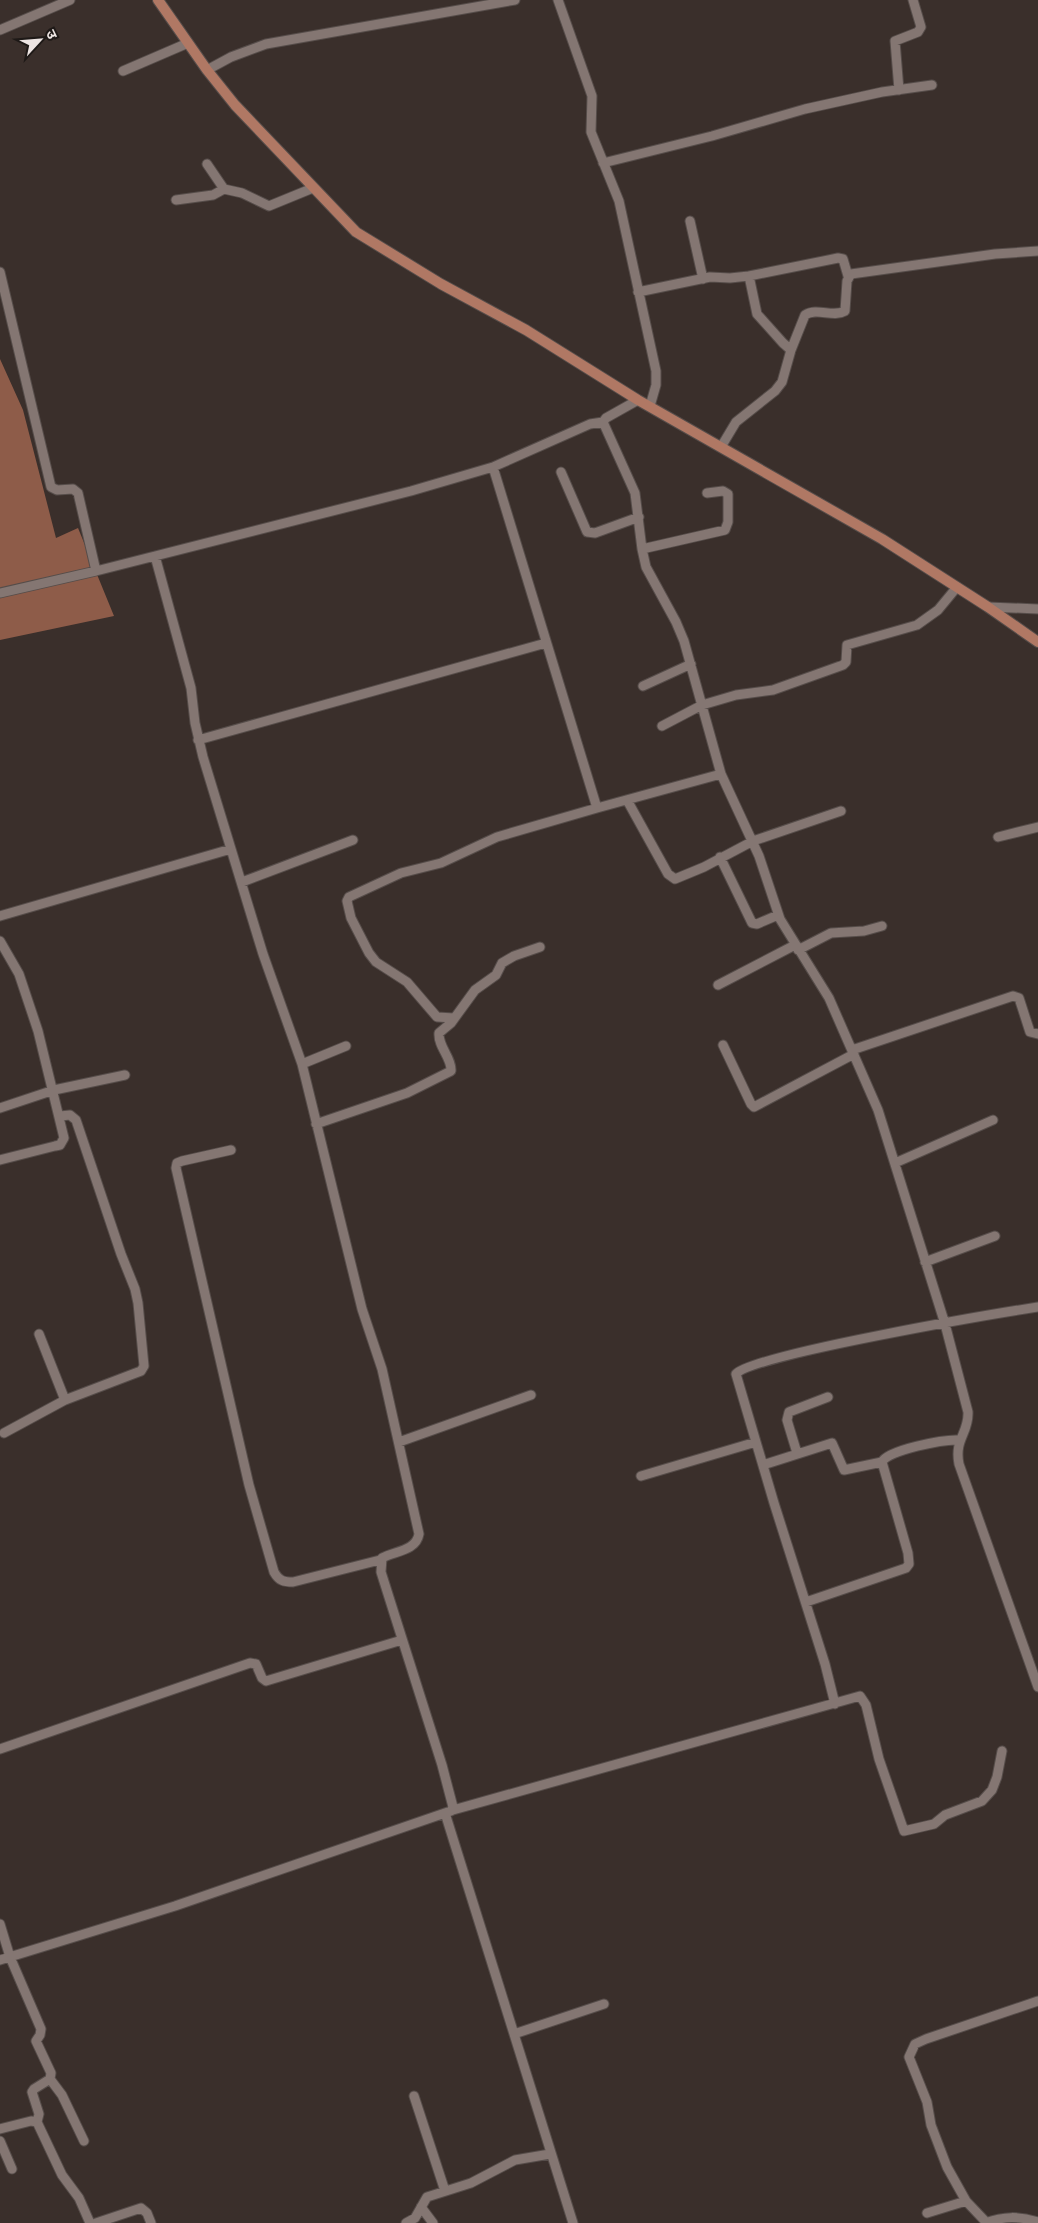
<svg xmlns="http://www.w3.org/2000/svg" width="1038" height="2223" font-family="'Noto Sans','Noto Sans Devanagari',sans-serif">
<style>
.forest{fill:#8e5c49}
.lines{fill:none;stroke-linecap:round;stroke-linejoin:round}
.minor-casing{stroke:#564d4a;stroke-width:11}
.major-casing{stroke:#564d4a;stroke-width:12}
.minor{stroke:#847672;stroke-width:9}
.major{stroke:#b07864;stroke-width:10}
</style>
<rect width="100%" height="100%" fill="#3a2f2b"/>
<path class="forest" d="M0,359L23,410L56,538L78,528L114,616L0,640Z"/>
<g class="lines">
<defs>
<path id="minor" d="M558,0L592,96L591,132L619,201L656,371V385L650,406
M0,30L70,0
M207,70L231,57L266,44L515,0
M123,71L188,43
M899,90L895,41L918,32L921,27L913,0
M603,163L712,136L805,109L882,92L932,85
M207,164L224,189L242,193L269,206L313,188
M176,200L213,195L224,189
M690,221L703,279
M0,272L51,487L57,490L73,489L78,493L96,571
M749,276L757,314L783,343L791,350
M638,292L710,277L730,278L749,276L838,258L843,259L848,276
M638,400L606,418L603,422L635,493L642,549L646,567L676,622L684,641L721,774L759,856L780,919L829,998L878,1110L945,1324L968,1412C969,1433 954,1439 959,1464L1038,1687
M721,447L736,422L775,391L782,382L791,350L805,315C817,307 833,318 845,311L847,281L851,274L995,254L1038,251
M561,472L587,532L595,533L639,517
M642,549L725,530L728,522V494L723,491L707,493
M0,593L96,571L411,491L493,467L590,424L603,422
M988,607L1038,609
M643,686L691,664
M662,726L702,705L736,695L773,690L843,665L846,662L847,645L917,625L938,610L957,587
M198,740L546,643
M627,800L668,874L675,879L704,867L753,841L841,811
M597,808L721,774
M998,837L1038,827
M720,857L752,923L757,924L778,915
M242,882L353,840
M0,916L231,849
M0,941L19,974L38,1031L64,1138L60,1145L55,1146L0,1160
M798,950L831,933L864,931L882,926
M718,985L795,945
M454,1018L437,1017L407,982L376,962L369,953L351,918L347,901L349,897L401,873L441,863L497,837L597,808L493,467
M723,1045L751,1104L754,1107L854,1054
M852,1050L1013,996L1019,998L1030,1032L1038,1034
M302,1064L346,1046
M0,1108L54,1090L125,1075
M316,1124L407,1093L451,1071C452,1058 438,1047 439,1033L451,1023L475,990L496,975L502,963L514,956L540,947
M231,1150L182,1161L177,1163L176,1168L249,1485L274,1572C279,1581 284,1582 293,1582L380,1560
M895,1163L993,1120
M925,1262L995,1236
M39,1334L65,1400
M4,1433L65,1400L133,1374L141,1371L144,1366L138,1303L135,1289L121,1254L76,1120L70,1115L60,1116
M399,1442L531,1395
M797,1453L787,1420L789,1412L828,1397
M763,1465L832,1443L844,1470L882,1462
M641,1476L756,1442
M806,1602L906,1568L909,1564L908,1553L882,1462C887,1450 945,1439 959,1440
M835,1704L825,1664L774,1503L736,1374C751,1355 999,1313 1038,1307
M0,1749L250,1663L256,1664L262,1678L266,1681L402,1640
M453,1810L860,1696L866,1705L879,1759L904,1831L934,1824L945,1815L982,1801L992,1790L997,1777L1002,1751
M445,1813L573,2223
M0,1924L10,1957L41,2029L40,2035L36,2041L51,2073L50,2079L34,2089L32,2092L39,2114L37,2122
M0,1960L175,1906L445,1813L451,1811L453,1807L442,1765L381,1572L382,1558C395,1551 416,1551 419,1534L382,1369L362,1309L302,1064L263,954L203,757L195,723L191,688L155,556
M514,2034L604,2004
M50,2079L62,2095L84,2141
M414,2096L445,2191
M0,2129L31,2121L37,2122L62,2175L79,2198L90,2223
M0,2141L12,2169
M421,2207L433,2223
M927,2213L966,2201
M986,2222L966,2201L947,2167L931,2125L927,2102L909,2057L915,2044L926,2039L1038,2001
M96,2223L141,2208L147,2213L151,2223
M406,2223L415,2218L427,2197L471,2183L515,2160L550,2154
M985,2223C1004,2216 1019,2216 1038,2222"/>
<path id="major" d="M158,0L207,70L235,105L356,232L441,284L526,330L638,400L882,539L988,607L1038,642"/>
</defs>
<use href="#minor" class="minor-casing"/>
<use href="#major" class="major-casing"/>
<use href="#minor" class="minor"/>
<use href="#major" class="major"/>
</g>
<g transform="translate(40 40) rotate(64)" stroke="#1e1917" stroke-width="4" paint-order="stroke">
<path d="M0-4L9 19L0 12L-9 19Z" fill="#ede5e3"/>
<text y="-8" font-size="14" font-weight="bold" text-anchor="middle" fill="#ede5e3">उ</text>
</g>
</svg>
